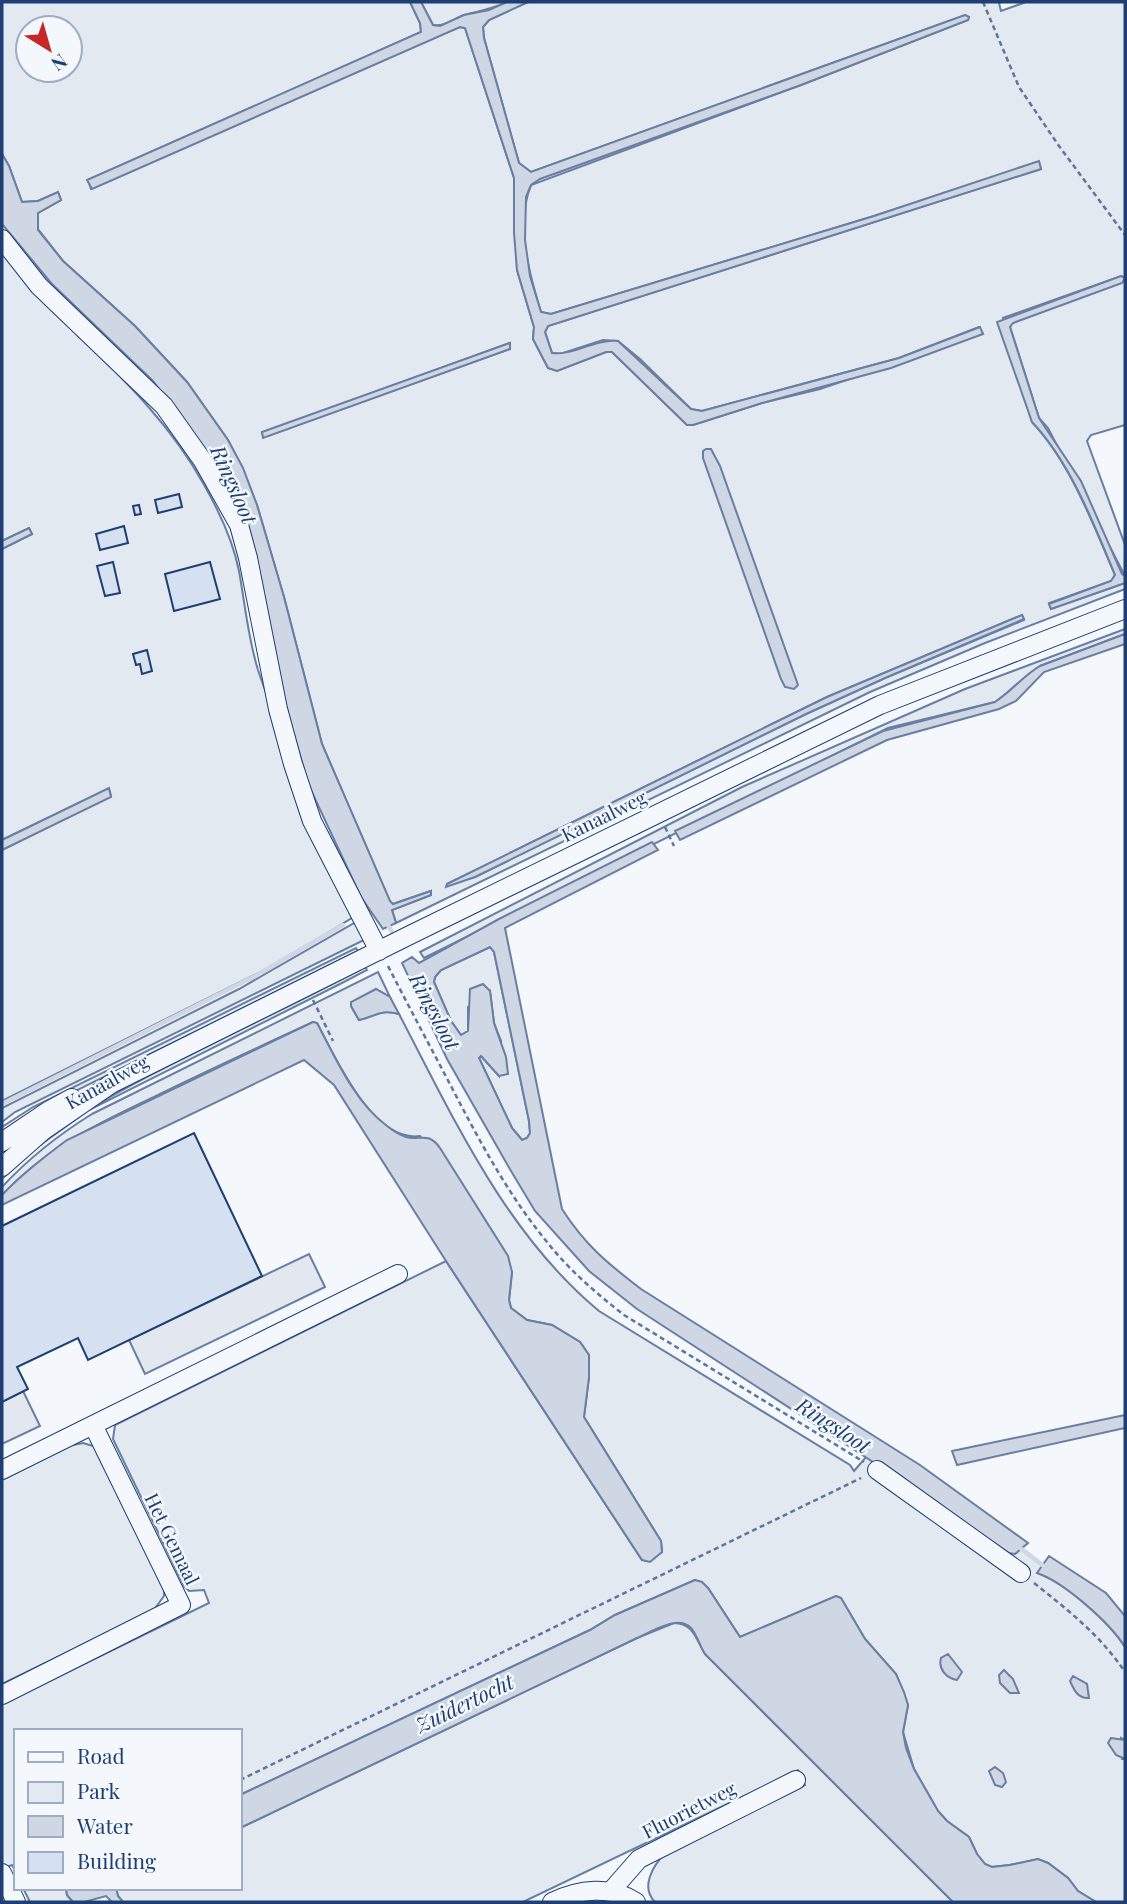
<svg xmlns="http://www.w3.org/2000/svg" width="1127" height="1904" font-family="'Playfair Display',serif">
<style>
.green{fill:#e3e9f0;stroke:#687fa3;stroke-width:2;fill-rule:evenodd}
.parking{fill:#e3e8f0;stroke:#687fa3;stroke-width:2}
.water{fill:#cfd7e4;stroke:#687fa3;stroke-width:2;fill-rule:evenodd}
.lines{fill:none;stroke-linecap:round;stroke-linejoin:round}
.stream{stroke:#cfd7e4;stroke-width:4.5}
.building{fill:#d5e0f0;stroke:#1d3f73;stroke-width:2}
.minor-casing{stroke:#1d3f73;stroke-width:20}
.path{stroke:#5e769c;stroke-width:2.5;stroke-dasharray:5 3.5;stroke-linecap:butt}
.minor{stroke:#f4f7fb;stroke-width:18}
.labels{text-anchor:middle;stroke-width:5;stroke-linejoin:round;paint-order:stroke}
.street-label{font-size:19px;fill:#1d3f73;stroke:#f4f7fb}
.water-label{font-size:21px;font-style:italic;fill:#1d3f73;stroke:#f4f7fb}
</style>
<rect width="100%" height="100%" fill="#f4f7fb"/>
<path class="green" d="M2,2H410L420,23L421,32L88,180L91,189L459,27L465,28L514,178L517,270L534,327L533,339L548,368L557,371L606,352H612L687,425H693L762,403L820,389L983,334L979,327L899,358L702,411L691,409L640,359L618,341L603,340L560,354L552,353L545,332L548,326L1041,169L1039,162L874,216L551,314L541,312C529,273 515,224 531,185L801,85L968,20L969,17L965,15L531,172L519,163L484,38L483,27L489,20L528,2H1001L999,3L1001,11L1026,2H1125V278L1121,276L1003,318L1032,422C1070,462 1093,524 1115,575L1111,581L1049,603L1051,609L1125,583V589L985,643L870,692L396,923L392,910L431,895V891L393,904L390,902L322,744L284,597L257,505L242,468L228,440L187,382L135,326L63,261L38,229V213L61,200L58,192L38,201L22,202L9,166L2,154ZM28,28H70V70H28ZM509,343L510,349L264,437L262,433ZM1022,615L1024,620L885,678L806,714L475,877L447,884L827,697Z
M421,2H507C493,9 479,11 464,15C453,19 445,27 433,25Z
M2,252C65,332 153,392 203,483C218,509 233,541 239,571C245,604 248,638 258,670C286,753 323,835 355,916L278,963L2,1101V850L111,796L109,789L2,840V549L32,534L29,528L2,541Z
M1125,279V425L1091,435L1087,441L1125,545V576L1048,428L1039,418L1010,327L1012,323L1121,283Z
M1125,629V634L1040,666C1023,676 1012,691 995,702L888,728L424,958L420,952L742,787L965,689Z
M356,922L364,940L15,1112L2,1122V1108L239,989Z
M490,947L494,952L529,1121L530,1133L527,1138L522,1140L512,1128L479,1058L481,1056L499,1076L501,1041L494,1023L490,991L468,1007V1031L461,1035L451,1021L434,982L435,977L441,970Z
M356,948L358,951L49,1104L2,1135V1127L33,1107Z
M365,967L367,970L340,984L89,1110L32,1151L2,1179V1176C57,1122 125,1087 194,1053C251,1024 309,997 365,967Z
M378,972L390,997L376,989L351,1006L359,1020C376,1017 379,1008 399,1014C454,1119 506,1234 599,1311L850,1465L854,1471L866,1457L1015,1554L1021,1548L1043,1566L1038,1573C1067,1584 1109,1621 1125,1647V1740L1121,1738L1122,1759H1125V1902H1096L1078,1891L1068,1878L1048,1863L1038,1859L1010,1865L991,1867L985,1864L977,1854L969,1837L947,1821L938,1811L914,1769L903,1732L908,1705L896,1674L865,1639L841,1598L836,1596L740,1637L708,1588L695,1580L615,1615L590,1630L240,1795V1731H16V1873L12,1865L2,1869V1704L209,1603L204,1590L189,1591L184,1586L113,1439L115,1425L446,1261L642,1560L662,1552L661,1541L584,1417L589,1377V1355L580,1342L552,1325L527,1320L511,1308L509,1300L512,1272L420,1136C373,1143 335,1057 317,1023L313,1022C261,1046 209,1070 158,1095C97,1124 50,1145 2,1195V1187C29,1158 58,1135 92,1114Z
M83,1443L93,1446L100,1451L164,1586V1596L153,1611L2,1684V1480L68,1446Z
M674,1623C693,1623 696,1639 705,1654L953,1902H655C640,1887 653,1866 665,1853L805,1785L798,1770L523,1902H123L118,1896L116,1888H240V1828L637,1638Z
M23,1888H66L67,1895L73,1902H30Z"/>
<path class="parking" d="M309,1254L325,1287L145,1374L129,1340Z
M23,1391L40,1426L2,1444V1402Z"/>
<path class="water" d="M410,2H421L433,25L440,26L464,15L489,10L507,2H528L489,20L483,27L484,38L519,163L531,172L965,15L969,17L968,20L801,85L540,179L531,185L526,197L525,240L530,276L541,312L551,314L874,216L1039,161L1041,169L548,326L545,332L552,353C572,356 594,339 618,341L691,409L702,411L899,358L980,327L983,334L891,368L762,403L693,425H687L612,352H606L557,371L548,368L533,339L534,327L517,270L514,233V178L465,28L460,27L92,189L87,180L421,32L420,23Z
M2,154L9,166L22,202L38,201L58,192L61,200L38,213V230L63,261L135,326L187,382L228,440L243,468L257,505L284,597L322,744L390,901L393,904L431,891V895L392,910L396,923L383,929L361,897L309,786L287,712L259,588L180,417L153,381L52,284L2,224Z
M1121,276L1125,278L1122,283L1013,323L1010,327L1039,418L1081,481L1122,574L1125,576V583L1051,609L1049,604L1111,581L1115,575C1094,524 1070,462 1032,422L997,322Z
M510,343V349L263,438L262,432Z
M706,449H711L720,466L798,685L794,689L785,687L781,679L703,458V451Z
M29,528L32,534L2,549V541Z
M1022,615L1024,619L885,678L806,714L475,877L446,887L447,884L827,697Z
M1125,634V644L1044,672L1016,701L999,709L887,740L680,840L675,831L883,731L995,702C1012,691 1023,676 1040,666Z
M109,788L111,797L2,850V840Z
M652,842L658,850L505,928L562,1209C585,1245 607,1263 641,1289L920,1465L1028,1543L1015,1554L1009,1553L890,1473L637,1309L589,1271L535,1211L511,1171L447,1059L402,963L412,957L419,963L499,919ZM490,947L494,952L529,1121L530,1133L527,1138L522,1140L512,1128L479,1058L481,1056L499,1076L508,1074L506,1057L494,1023L490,991L483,984L470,989L468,1031L461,1035L451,1021L434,982L435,977L441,970Z
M376,989L390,997L399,1014C380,1009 377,1016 359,1020L351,1006V1002Z
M313,1022L317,1023C335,1057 355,1103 387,1126C392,1130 400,1135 406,1137C420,1141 428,1131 440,1148L508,1256L512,1272L509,1300L511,1308L527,1320L552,1325L580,1342L589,1355V1377L584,1417L661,1541L662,1552L650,1562L642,1560L446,1261L334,1085L304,1060L2,1205V1195C22,1174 44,1157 67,1140Z
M1125,1415V1428L957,1465L952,1451Z
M1049,1556L1106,1593L1125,1616V1647C1110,1623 1064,1582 1037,1573Z
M695,1580L702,1582L708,1588L740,1637L836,1596L841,1598L865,1639L896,1674L904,1692L908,1705L903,1732L906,1748L914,1769L938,1811L947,1821L969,1837L977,1854L985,1864L992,1867L1010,1865L1038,1859L1048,1863L1068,1878L1078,1891L1096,1902H953L705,1654C700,1646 697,1635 691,1628C678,1614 651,1632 637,1638L240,1828V1795L590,1630L615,1615Z
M948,1654L962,1672L957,1680C946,1678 938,1669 941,1658Z
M1004,1670L1013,1679L1019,1693H1010L1000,1683L999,1675Z
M1073,1676L1087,1684L1089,1698C1078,1699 1074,1690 1070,1681Z
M1111,1738L1125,1740V1759L1116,1755L1108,1743Z
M995,1767L1003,1773L1006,1782L1002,1787L995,1785L989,1771Z
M66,1888H116L118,1896L123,1902H112L106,1896L84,1902H73L67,1895Z"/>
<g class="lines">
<path class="stream" d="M386,921L395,938
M2,1104L255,976L343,925
M1019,1547L1045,1567"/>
</g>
<path class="building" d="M179,494L182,507L158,513L155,500Z
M139,505L141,514L135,515L133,506Z
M124,526L128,543L100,550L96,534Z
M113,562L120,593L105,596L97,566Z
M210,562L220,599L174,611L165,574Z
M147,650L152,671L142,674L140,664L136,665L133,654Z
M194,1133L262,1276L88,1360L78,1338L17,1367L28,1389L2,1402V1226Z"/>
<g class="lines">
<defs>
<path id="minor" d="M2,239L39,286L164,406L203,461L239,525L248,558L278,709L293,764L312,821L379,951
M2,1142L48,1111L72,1098
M2,1167L44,1130L111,1084L410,935L880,705L1125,609
M2,1470L398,1274
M877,1470L1021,1573
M2,1695L181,1605L93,1425
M2,1873L16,1902
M611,1891L639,1859L796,1780
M552,1902C579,1889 610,1885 636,1902"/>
</defs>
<use href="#minor" class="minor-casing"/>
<path class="path" d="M983,2L1019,87L1059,146L1125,235
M665,827L674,846
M388,966C409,1007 431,1048 452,1088C480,1142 509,1196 547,1242C569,1270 596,1293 624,1315L864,1462
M313,1000L333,1041
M1034,1583C1068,1610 1101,1636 1125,1672
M240,1780L861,1478"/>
<use href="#minor" class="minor"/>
</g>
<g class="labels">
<g class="street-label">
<text transform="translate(604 816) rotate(-26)" y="7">Kanaalweg</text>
<text transform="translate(107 1082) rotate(-29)" y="7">Kanaalweg</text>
<text transform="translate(172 1539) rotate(64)" y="7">Het Gemaal</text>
<text transform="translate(689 1810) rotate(-27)" y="7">Fluorietweg</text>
</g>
<g class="water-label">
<text transform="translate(233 485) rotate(66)" y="7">Ringsloot</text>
<text transform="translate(434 1012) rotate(62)" y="7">Ringsloot</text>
<text transform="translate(833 1426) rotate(33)" y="7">Ringsloot</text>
<text transform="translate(465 1704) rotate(-26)" y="7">Zuidertocht</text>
</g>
</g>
<rect width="1127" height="1904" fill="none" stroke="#1d3f73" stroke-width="7"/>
<rect x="14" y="1729" width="228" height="161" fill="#f4f7fb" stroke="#9eadc5" stroke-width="2"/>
<rect x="28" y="1752" width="35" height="10" fill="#f4f7fb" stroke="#9eadc5" stroke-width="2"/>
<text x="77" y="1764" font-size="21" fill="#1d3f73">Road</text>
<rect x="28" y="1782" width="35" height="21" fill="#e3e9f0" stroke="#9eadc5" stroke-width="2"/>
<text x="77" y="1799" font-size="21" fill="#1d3f73">Park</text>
<rect x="28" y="1816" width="35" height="21" fill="#cfd7e4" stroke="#9eadc5" stroke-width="2"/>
<text x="77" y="1834" font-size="21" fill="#1d3f73">Water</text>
<rect x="28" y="1852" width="35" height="21" fill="#d5e0f0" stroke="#9eadc5" stroke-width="2"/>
<text x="77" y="1869" font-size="21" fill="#1d3f73">Building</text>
<g transform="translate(49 49) rotate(143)"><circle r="33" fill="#f4f7fb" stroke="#9eadc5" stroke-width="2"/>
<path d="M0-5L12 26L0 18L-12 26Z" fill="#c62828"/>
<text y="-10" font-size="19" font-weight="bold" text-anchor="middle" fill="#1d3f73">N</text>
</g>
</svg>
